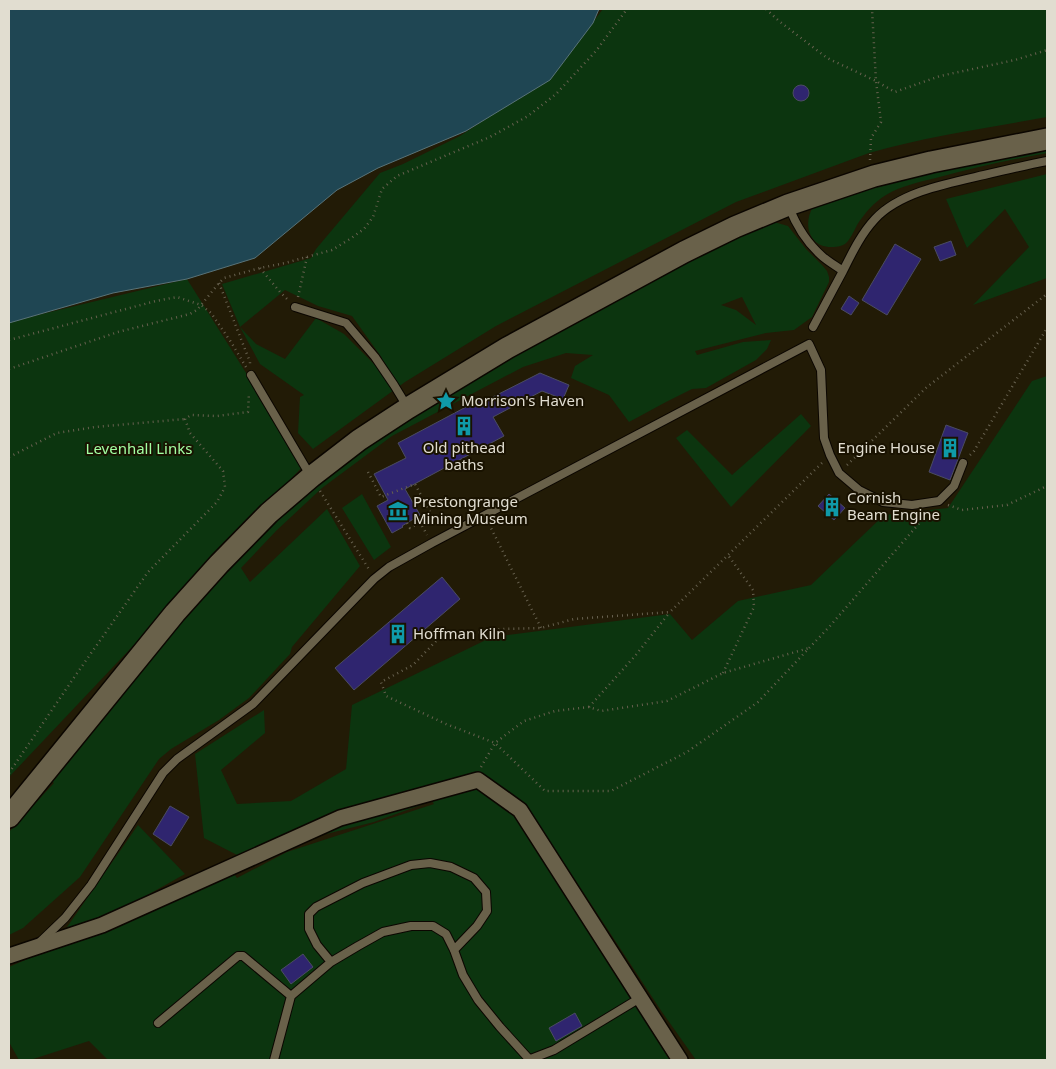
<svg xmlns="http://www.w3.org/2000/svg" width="1056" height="1069" font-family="'Noto Sans',sans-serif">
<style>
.green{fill:#0c350f;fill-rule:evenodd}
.water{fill:#1f4653;stroke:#597378}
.building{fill:#2f256f;stroke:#4b4c62}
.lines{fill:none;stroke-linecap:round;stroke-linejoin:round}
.service-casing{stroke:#0b0600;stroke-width:10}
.minor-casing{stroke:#0b0600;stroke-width:18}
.secondary-casing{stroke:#0b0600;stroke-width:24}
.path{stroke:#67614f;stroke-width:2.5;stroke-dasharray:1 4;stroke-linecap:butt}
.service{stroke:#69614a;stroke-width:8}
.minor{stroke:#69614a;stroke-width:15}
.secondary{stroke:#69614a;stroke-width:21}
.labels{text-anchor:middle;stroke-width:4;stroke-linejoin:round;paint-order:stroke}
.poi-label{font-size:15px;fill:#e1ddd0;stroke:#191200;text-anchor:start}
.park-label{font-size:15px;fill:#a2fea1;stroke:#191200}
</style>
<rect width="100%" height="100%" fill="#221b06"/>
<path class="green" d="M603,9H1047V117C988,128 928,136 869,153L736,202L496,326L405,382L313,449L298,433L300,397L304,395L260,364L240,327L222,284L311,258L316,249L380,173L403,164L460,136L553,74ZM285,290L318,306L352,316L382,358L374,364L344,334L316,318L285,359L256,344L240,327Z
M1047,148V153C1009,160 973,168 936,178C919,182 901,186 886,195C873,203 865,213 857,225C854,231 850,240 845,244C842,246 837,247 834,247C810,249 802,225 813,207L883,183Z
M1047,174V278L973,305L1029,247L1005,209L967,248L946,199Z
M774,222L788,226L806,249L822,265L827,271L829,277V282L812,317L794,330L766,333L695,351L697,355L743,342L771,340L767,349L756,360L706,388L692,389L666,402L629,422L609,395L571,378L575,366L593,355L566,353L523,367L392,436L322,488L276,531L241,568L250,582L327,509L360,566L292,647L290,654L249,698L219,720L171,749L159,759L80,877L23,928L9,935V832L54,783L49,779L235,557L281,515L363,447L478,374L718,244ZM742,297L756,325L736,310L721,305Z
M187,279L304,465L9,777V322Z
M1047,376V1060H696L662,1012L564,863L606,954L607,962L672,1060H108L89,1041L30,1060H19L9,1042V967L231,870L237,878L287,852L434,804L432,801L374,822L239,856L204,838L195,754L264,710L265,733L221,770L237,804L291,801L346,769L352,705L492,637L670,614L692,640L738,601L811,585L884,515L948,508L1032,381Z
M801,414L811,426L731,507L676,438L687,430L732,475Z
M362,494L391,547L374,560L342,508Z
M138,825L185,874L101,921L65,930Z"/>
<path class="water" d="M9,9H599L593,23L550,80L466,131L378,168L337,190L255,258L187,279L113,293L9,323Z"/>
<path class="building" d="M793 93a8 8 0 1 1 16 0a8 8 0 1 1-16 0Z
M951,241L956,255L940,261L934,247Z
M895,244L921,259L887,315L862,300Z
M849,296L859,303L851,315L841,309Z
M540,373L569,385L563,399L542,391L493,417L504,436L405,489L420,515L402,526L403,527L392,533L377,506L388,500L374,474L406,458L398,443L483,398L485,401Z
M946,425L968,433L950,480L929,472Z
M829,494L845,508L834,520L818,506Z
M442,577L460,599L354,690L335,668Z
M170,806L189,817L171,846L153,834Z
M303,954L313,967L291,984L281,970Z
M575,1013L582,1026L556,1041L549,1028Z"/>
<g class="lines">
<defs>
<path id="service" d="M789,207C796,225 808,244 823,257C829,262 836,266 843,271L813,327
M843,271C852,253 861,234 875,219C900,192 949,183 984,175C1005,170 1026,165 1047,161
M295,307L346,323L375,357L394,385L408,408
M251,375L310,475
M40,942L65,918L91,885L163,773L177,759L253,704L374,579L389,567L432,543L809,344L821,370L824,438L830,455L839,473L859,490L883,502L912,505L939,501L954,486L963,463
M331,962L317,945L309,929V914L316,907L363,883L411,865L430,863L451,867L474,878L486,892L487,911L477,926L454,950
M158,1023L238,956H243L291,996
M274,1060L291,996L331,962L358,946L383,932L411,926H433L446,934L454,950L463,975L478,1000L500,1027L529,1059
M528,1060L554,1050L640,998"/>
<path id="minor" d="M9,956L102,925L340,818L478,780L520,810L680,1060"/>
<path id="secondary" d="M9,817L175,613L219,564L269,513L311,477L359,440L408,408L507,348L684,252L735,227L788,205L874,176L931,162L1047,139"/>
</defs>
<use href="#service" class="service-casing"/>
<use href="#minor" class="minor-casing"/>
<use href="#secondary" class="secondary-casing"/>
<path class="path" d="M766,9L779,21L827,58L876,81L895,92L940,76L1015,60L1047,50
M870,160L871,138L881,122L876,81L872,9
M260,268L280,292L288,300
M219,283L250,362V365
M298,297L307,257
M9,340L156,301L177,297L201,305L211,313L231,342L246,367
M9,369L118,332L190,314L197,310L219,283L224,278L260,268L285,263L332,250L350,239L364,229L373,217L382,189L397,176L490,137L528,116L556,94L596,51L627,9
M970,455L974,451L1047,328
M9,457L57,433L95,427L185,419
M822,463L670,612L574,619L541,628L501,629L438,639L413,665L381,682L386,696L446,724L495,743L545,791H611L687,752L758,702L830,626L929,512
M847,465L927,387L1047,294
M368,472L381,497L415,484L430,512L420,522L427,535
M320,491L370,571
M948,505L962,510L1007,505L1047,486
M407,523L410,528L420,522
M489,524L541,628
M723,673L754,607L753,590L728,555
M589,707L635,656L670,612
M481,767L495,743L524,721L555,711L589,707L601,711L667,701L723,673L809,648
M9,773L73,679L148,572L217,502L225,487L223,471L190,433L185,419L191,415L217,416L248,412L249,393"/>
<use href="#service" class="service"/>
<use href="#minor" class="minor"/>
<use href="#secondary" class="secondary"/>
</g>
<defs>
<symbol id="sight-bare" viewBox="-9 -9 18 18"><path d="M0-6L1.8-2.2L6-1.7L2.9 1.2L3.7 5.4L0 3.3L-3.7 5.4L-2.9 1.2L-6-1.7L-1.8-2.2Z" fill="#0f9aa8" stroke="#191200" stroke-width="2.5" paint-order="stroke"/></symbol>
<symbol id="building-bare" viewBox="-9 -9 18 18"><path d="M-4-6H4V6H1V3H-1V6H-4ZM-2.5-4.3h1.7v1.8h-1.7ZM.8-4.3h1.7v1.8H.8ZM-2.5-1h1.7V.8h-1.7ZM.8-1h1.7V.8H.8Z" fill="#0f9aa8" stroke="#191200" stroke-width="2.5" paint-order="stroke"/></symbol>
<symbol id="museum-bare" viewBox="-9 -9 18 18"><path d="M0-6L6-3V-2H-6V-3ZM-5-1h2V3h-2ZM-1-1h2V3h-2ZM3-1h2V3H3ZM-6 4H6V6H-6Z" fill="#0f9aa8" stroke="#191200" stroke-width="2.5" paint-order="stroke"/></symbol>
</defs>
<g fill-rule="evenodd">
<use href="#sight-bare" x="432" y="387" width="28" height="28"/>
<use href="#building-bare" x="450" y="412" width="28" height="28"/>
<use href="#building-bare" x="936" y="434" width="28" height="28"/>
<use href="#building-bare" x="818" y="493" width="28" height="28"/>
<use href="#museum-bare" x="384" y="497" width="28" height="28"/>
<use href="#building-bare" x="384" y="620" width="28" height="28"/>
</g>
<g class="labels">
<g class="poi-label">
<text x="461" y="406">Morrison's Haven</text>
<text x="464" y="453" text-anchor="middle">Old pithead<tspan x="464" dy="17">baths</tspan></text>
<text x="935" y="453" text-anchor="end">Engine House</text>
<text x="847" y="503">Cornish<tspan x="847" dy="17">Beam Engine</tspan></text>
<text x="413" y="507">Prestongrange<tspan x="413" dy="17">Mining Museum</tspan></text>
<text x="413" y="639">Hoffman Kiln</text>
</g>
<g class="park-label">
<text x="139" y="454">Levenhall Links</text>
</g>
</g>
<rect width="1056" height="1069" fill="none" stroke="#e1ddd0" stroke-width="20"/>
</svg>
